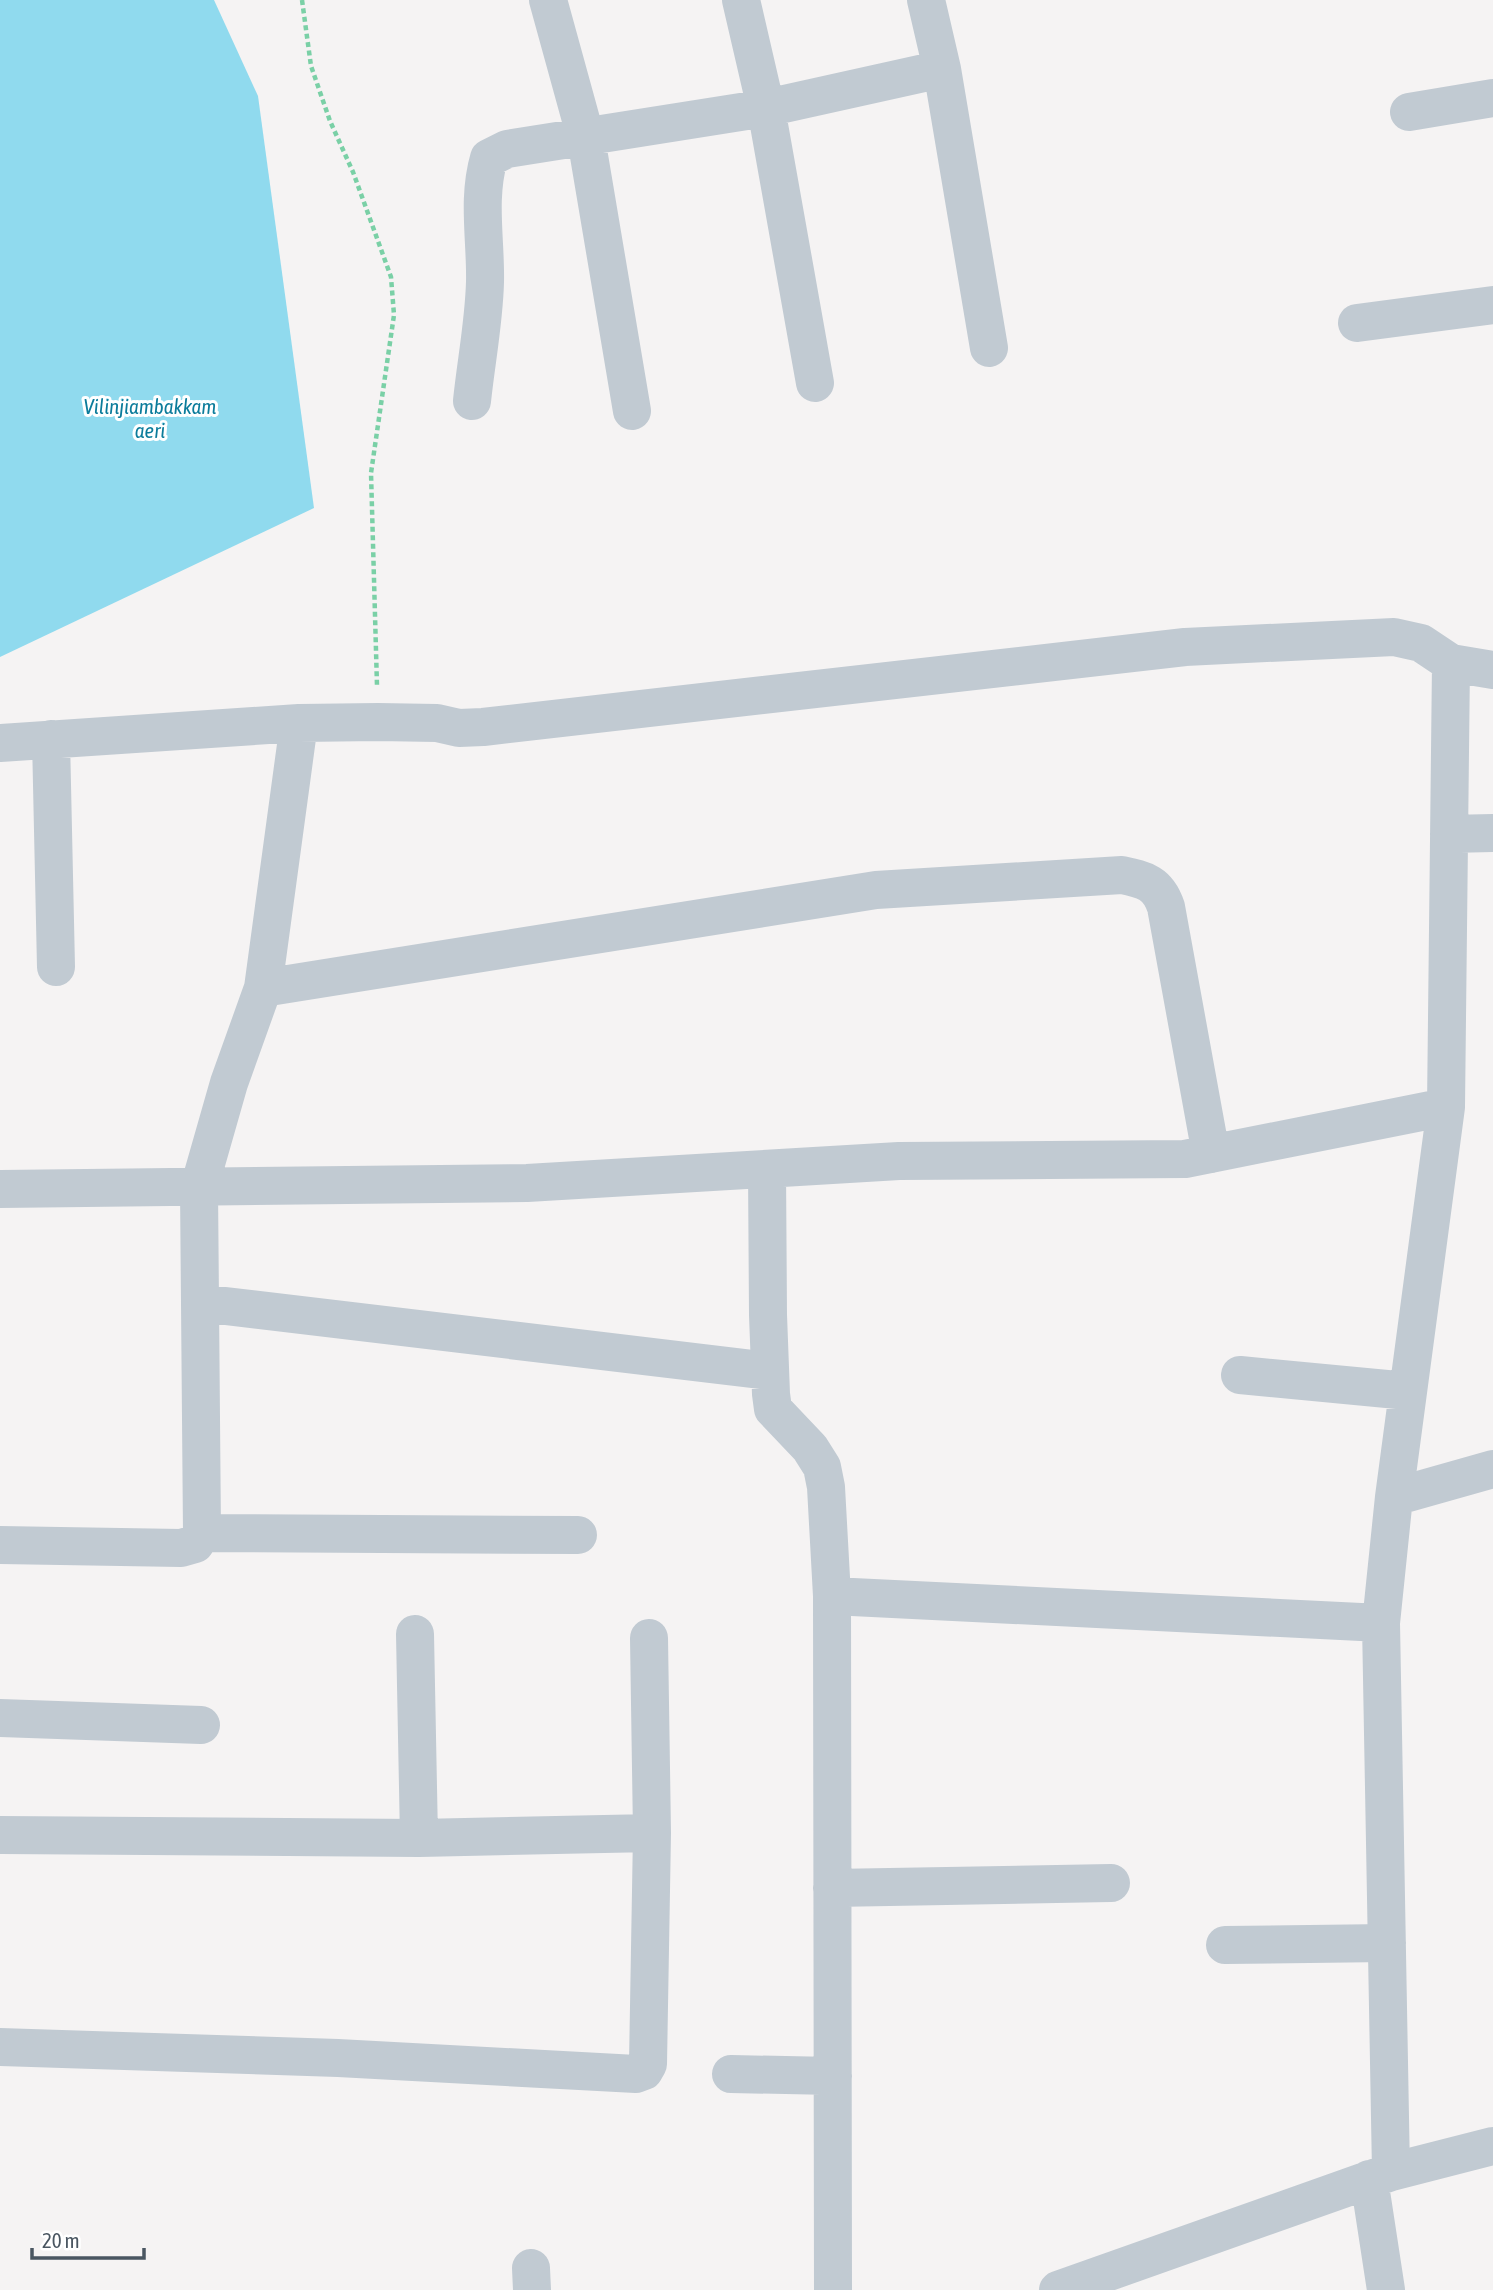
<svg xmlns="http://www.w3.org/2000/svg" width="1493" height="2290" font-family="'Asap Condensed',sans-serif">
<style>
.water{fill:#90daee}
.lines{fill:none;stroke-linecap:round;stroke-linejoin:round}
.path{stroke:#7ad0a6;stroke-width:4.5;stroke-dasharray:5 3.5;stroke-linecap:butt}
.minor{stroke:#c1cad2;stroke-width:38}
.labels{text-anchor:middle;stroke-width:6;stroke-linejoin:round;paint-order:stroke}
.water-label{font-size:21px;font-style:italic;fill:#0c7c9b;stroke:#fff}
</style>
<rect width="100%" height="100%" fill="#f5f3f3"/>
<path class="water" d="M0,0H214L258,96L314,508L0,657Z"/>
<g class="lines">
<path class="path" d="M302,0L311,66L330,121L353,172L391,277L394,315L371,473L377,686"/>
<path class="minor" d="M548,0L586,138L632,411
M741,0L766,108L815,383
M926,0L942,69L989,348
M1409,112L1493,98
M1357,323L1493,305
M472,401C476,362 484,322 485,282C486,241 477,199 489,158L507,149L766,108L942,69
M51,739L56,967
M0,743L299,723L378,722L437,723L459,728L483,727L1185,647L1394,637L1421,643L1451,663
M1449,834L1493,833
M263,988L876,890L1122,875C1145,880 1158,883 1166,907L1211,1154
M767,1169L768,1315L771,1394L773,1409L810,1448L822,1467L826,1487L832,1596L833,2290
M0,1189L527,1183L899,1161L1185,1159L1446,1107
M200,1303L770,1371
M1240,1375L1408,1391
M1394,1497L1493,1469
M202,1533L578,1535
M0,1545L181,1548L195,1544L202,1533L199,1188L229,1083L263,988L299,723
M832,1596L1381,1623
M415,1634L419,1838
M0,1718L201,1725
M0,1835L419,1838L652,1833
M832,1888L1111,1883
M1225,1945L1387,1943
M0,2047L338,2058L636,2074L644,2071L648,2064L652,1833L649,1638
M731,2074L833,2076
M1391,2172L1381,1623L1394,1497L1446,1107L1451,663L1493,670
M1369,2179L1386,2290
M531,2268L532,2290
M1058,2290L1391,2172L1493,2146"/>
</g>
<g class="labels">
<g class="water-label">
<text x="150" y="414">Vilinjiambakkam<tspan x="150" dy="24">aeri</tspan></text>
</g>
</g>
<path d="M32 2248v10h112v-10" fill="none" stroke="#4a5661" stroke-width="3.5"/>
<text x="42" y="2248" font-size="21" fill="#4a5661" stroke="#ffffff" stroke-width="5" paint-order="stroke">20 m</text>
</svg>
